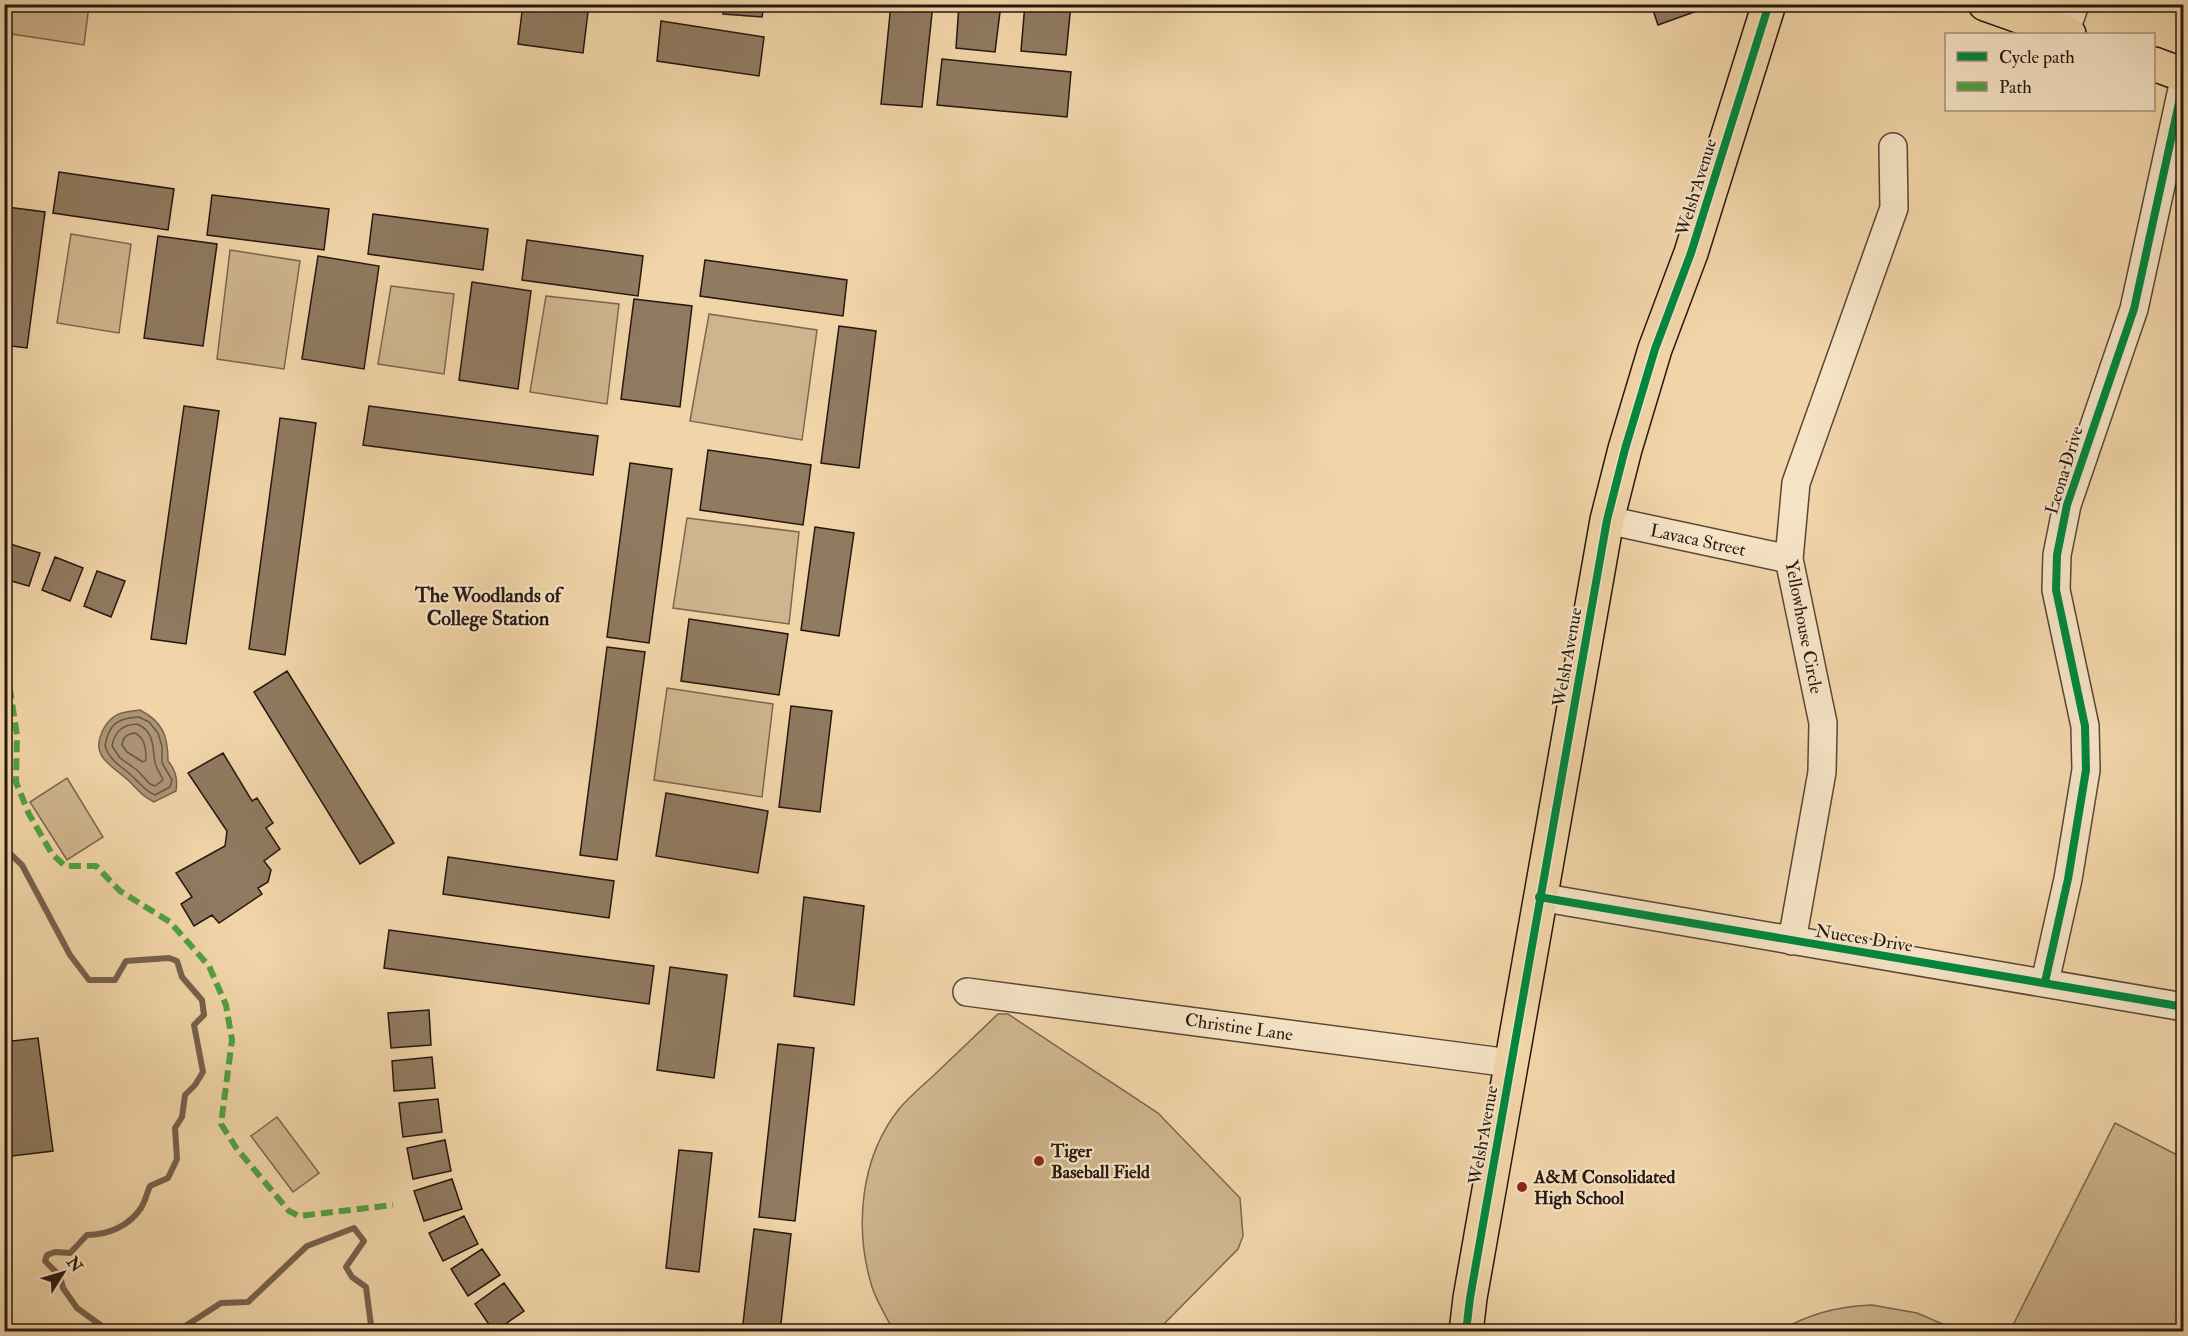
<svg xmlns="http://www.w3.org/2000/svg" width="2188" height="1336" font-family="'IM FELL Double Pica',serif">
<style>
.green{fill:#cfb58e;stroke:#7b6650;stroke-width:1.5}
.water{fill:#ac9475;stroke:#77624d;stroke-width:1.5}
.lines{fill:none;stroke-linecap:round;stroke-linejoin:round}
.shore{stroke:#6a5643;stroke-width:1.5}
.stream{stroke:#77624d;stroke-width:6}
.building{fill:#907a60;stroke:#271711;stroke-width:1.5}
.minor-casing{stroke:#5a4637;stroke-width:30}
.major-casing{stroke:#271711;stroke-width:36}
.minor{stroke:#f6e4c6;stroke-width:27}
.major{stroke:#f1d5a8;stroke-width:33}
.quiet{stroke:#51a13f;stroke-width:6;stroke-dasharray:12 6;stroke-linecap:butt}
.cycleway-casing{stroke:#f6e4c6;stroke-width:11}
.cycleway{stroke:#00873e;stroke-width:8}
.poi-dot{fill:#8f2418;stroke:#f6e4c6;stroke-width:2}
.labels{text-anchor:middle;stroke-width:4.5;stroke-linejoin:round;paint-order:stroke}
.street-label{font-size:18px;fill:#271711;stroke:#f6e4c6}
.poi-label{font-size:18px;font-weight:bold;fill:#271711;stroke:#f6e4c6;text-anchor:start}
.neighbourhood-label{font-size:20px;font-weight:bold;fill:#271711;stroke:#f6e4c6}
</style>
<rect width="100%" height="100%" fill="#f1d5a8"/>
<filter id="stains"><feTurbulence type="fractalNoise" baseFrequency=".00333" numOctaves="4"/><feColorMatrix values="0 0 0 0 .2 0 0 0 0 .09 0 0 0 0 .02 0 0 0 .5 -.17"/></filter>
<radialGradient id="worn" r=".72"><stop offset=".6" stop-color="#630" stop-opacity="0"/><stop offset="1" stop-color="#630" stop-opacity=".3"/></radialGradient>
<path class="green" d="M5,4L89,5L84,45L5,33Z
M71,234L131,244L119,333L57,323Z
M230,250L300,261L284,369L217,359Z
M391,286L454,294L444,374L378,364Z
M546,296L619,304L607,404L530,392Z
M709,314L817,330L802,440L690,421Z
M687,518L799,532L789,624L673,608Z
M667,688L773,704L762,797L654,780Z
M67,778L103,837L67,860L30,802Z
M998,1014H1008L1158,1113L1240,1198L1243,1236L1238,1249L1157,1331H894C886,1317 877,1302 872,1287C854,1228 860,1158 899,1109C909,1097 921,1087 932,1077C954,1056 976,1035 998,1014Z
M277,1117L319,1173L293,1192L251,1136Z
M2115,1123L2183,1158V1331H2010Z
M1872,1305L1917,1313L1959,1331H1780C1808,1314 1839,1306 1872,1305Z"/>
<path class="water" d="M140,710C163,722 168,736 168,761C176,770 178,779 176,791L154,802C141,795 139,791 129,781C112,765 88,757 104,728C113,712 124,712 140,710Z"/>
<g class="lines">
<path class="shore" d="M139,717L149,722L158,733L162,746V763L172,780L170,787L155,795C145,791 141,784 133,777C122,766 110,762 105,746C109,724 117,718 139,717Z
M137,724C155,732 152,746 155,762C156,769 161,774 163,780L155,786L150,784L137,770L120,758L112,746C115,731 122,725 137,724Z
M135,733C145,738 146,749 146,760L143,762L127,752L122,745C123,737 127,734 135,733Z"/>
<path class="stream" d="M4,848L22,865L70,955L89,980H115L126,961L169,958L177,961L182,977L202,1000L204,1015L194,1025L203,1072L195,1085L185,1095L182,1117L175,1128L177,1159L168,1178L150,1186C147,1193 145,1202 141,1208C129,1226 108,1235 87,1235L70,1253L55,1252L47,1255L45,1261L60,1276L63,1288L77,1308L110,1332
M176,1332L221,1303L248,1302L307,1246L354,1228L364,1241L346,1267L352,1277L366,1287L371,1325L377,1332"/>
</g>
<path class="building" d="M523,4L588,12L583,53L518,44Z
M724,4H764L762,17L723,14Z
M891,4H933L922,107L881,104Z
M959,4H1001L995,52L956,48Z
M1025,4H1071L1066,55L1021,51Z
M1651,4H1711V6L1658,25Z
M661,21L764,37L759,76L657,61Z
M942,59L1071,72L1067,117L937,105Z
M59,172L174,189L168,230L53,213Z
M212,195L329,209L324,250L207,235Z
M7,207L45,212L27,348L4,345V225Z
M373,214L488,229L483,270L368,254Z
M158,236L217,244L203,346L144,338Z
M527,240L643,256L638,296L522,280Z
M318,256L379,266L364,369L302,359Z
M705,260L847,280L843,316L700,296Z
M472,282L531,291L518,389L459,380Z
M634,299L692,306L680,407L621,399Z
M839,326L876,331L859,468L821,463Z
M184,406L219,411L186,644L151,639Z
M369,406L598,436L593,475L363,445Z
M280,418L316,423L285,655L249,649Z
M708,450L811,465L803,525L700,510Z
M630,463L672,469L649,643L607,637Z
M815,527L854,533L839,636L801,630Z
M10,544L40,553L29,586L4,579V560Z
M55,557L83,568L70,601L42,590Z
M97,571L125,581L111,617L84,606Z
M689,619L788,634L779,695L681,681Z
M607,647L645,652L617,860L580,855Z
M287,671L394,843L360,864L254,692Z
M791,706L832,711L820,812L779,807Z
M223,753L252,801L257,798L273,823L266,828L280,849L264,861L271,870L268,882L258,888L262,894L219,923L212,915L194,926L181,904L192,897L176,873L225,846L227,831L188,773Z
M666,793L768,811L758,873L656,856Z
M448,857L614,881L609,918L443,894Z
M804,897L864,906L854,1005L794,996Z
M389,930L654,966L649,1004L384,968Z
M670,967L727,975L714,1078L657,1070Z
M429,1010L431,1045L391,1048L388,1013Z
M38,1038L53,1151L4,1157V1042Z
M778,1044L814,1048L795,1221L759,1217Z
M432,1057L435,1088L394,1091L392,1061Z
M438,1099L442,1132L403,1137L399,1103Z
M445,1140L451,1171L413,1179L407,1148Z
M679,1150L712,1153L699,1272L666,1268Z
M452,1179L462,1209L424,1221L414,1191Z
M464,1216L478,1244L443,1261L429,1233Z
M754,1229L791,1234L780,1332H742Z
M482,1249L500,1275L468,1296L451,1269Z
M504,1283L524,1311L494,1332L475,1304Z"/>
<g class="lines">
<defs>
<path id="minor" d="M2065,33L2075,4
M1607,520L1789,559
M1539,897L2184,1007
M1792,941L1822,772L1823,723L1789,559L1796,483L1894,208L1893,147
M2045,982L2068,879L2086,770L2085,726L2056,590L2057,555L2067,505L2134,309L2184,80
M967,992L1510,1063"/>
<path id="major" d="M1985,4L2069,34
M2154,64L2184,75
M1466,1332L1470,1298L1607,520L1625,449L1655,349L1691,253L1769,4"/>
</defs>
<use href="#minor" class="minor-casing"/>
<use href="#major" class="major-casing"/>
<use href="#minor" class="minor"/>
<use href="#major" class="major"/>
<path class="quiet" d="M4,670L8,677L17,735L16,782L29,814L52,854L65,866H96L120,891L170,922L209,966L226,1005L232,1040L221,1124L237,1149L289,1211L299,1216L393,1205"/>
<defs>
<path id="cycleway" d="M1539,897L2184,1007
M2045,982L2068,879L2086,770L2085,726L2056,590L2057,555L2067,505L2134,309L2184,80
M1466,1332L1470,1298L1607,520L1625,449L1655,349L1691,253L1769,4"/>
</defs>
<use href="#cycleway" class="cycleway-casing"/>
<use href="#cycleway" class="cycleway"/>
</g>
<g class="poi-dot">
<circle cx="1039" cy="1161" r="6"/>
<circle cx="1522" cy="1187" r="6"/>
</g>
<g class="labels">
<g class="street-label">
<text transform="translate(1696 187) rotate(-73)" y="6">Welsh Avenue</text>
<text transform="translate(2064 470) rotate(-73)" y="6">Leona Drive</text>
<text transform="translate(1698 540) rotate(12)" y="6">Lavaca Street</text>
<text transform="translate(1804 627) rotate(79)" y="6">Yellowhouse Circle</text>
<text transform="translate(1567 657) rotate(-80)" y="6">Welsh Avenue</text>
<text transform="translate(1864 938) rotate(9)" y="6">Nueces Drive</text>
<text transform="translate(1239 1027) rotate(8)" y="6">Christine Lane</text>
<text transform="translate(1483 1135) rotate(-80)" y="6">Welsh Avenue</text>
</g>
<g class="poi-label">
<text x="1051" y="1157">Tiger<tspan x="1051" dy="21">Baseball Field</tspan></text>
<text x="1534" y="1183">A&amp;M Consolidated<tspan x="1534" dy="21">High School</tspan></text>
</g>
<g class="neighbourhood-label">
<text x="488" y="602">The Woodlands of<tspan x="488" dy="23">College Station</tspan></text>
</g>
</g>
<rect width="2188" height="1336" fill="none" stroke="#f1d5a8" stroke-width="24"/>
<rect x="6" y="6" width="2176" height="1324" fill="none" stroke="#271711" stroke-width="3"/>
<rect x="12" y="12" width="2164" height="1312" fill="none" stroke="#271711" stroke-width="1.5"/>
<rect x="1945" y="33" width="210" height="78" fill="#f6e4c6" stroke="#a3927e" stroke-width="1.5"/>
<rect x="1957" y="52" width="30" height="9" fill="#00873e" stroke="#a3927e" stroke-width="1.5"/>
<text x="1999" y="63" font-size="18" fill="#271711">Cycle path</text>
<rect x="1957" y="82" width="30" height="9" fill="#51a13f" stroke="#a3927e" stroke-width="1.5"/>
<text x="1999" y="93" font-size="18" fill="#271711">Path</text>
<g transform="translate(63 1273) rotate(53)" stroke="#f6e4c6" stroke-width="4.5" paint-order="stroke">
<path d="M0-4.5L10 22L0 15L-10 22Z" fill="#271711"/>
<text y="-9" font-size="16" font-weight="bold" text-anchor="middle" fill="#271711">N</text>
</g>
<rect width="100%" height="100%" filter="url(#stains)"/>
<rect width="100%" height="100%" fill="url(#worn)"/>
</svg>
